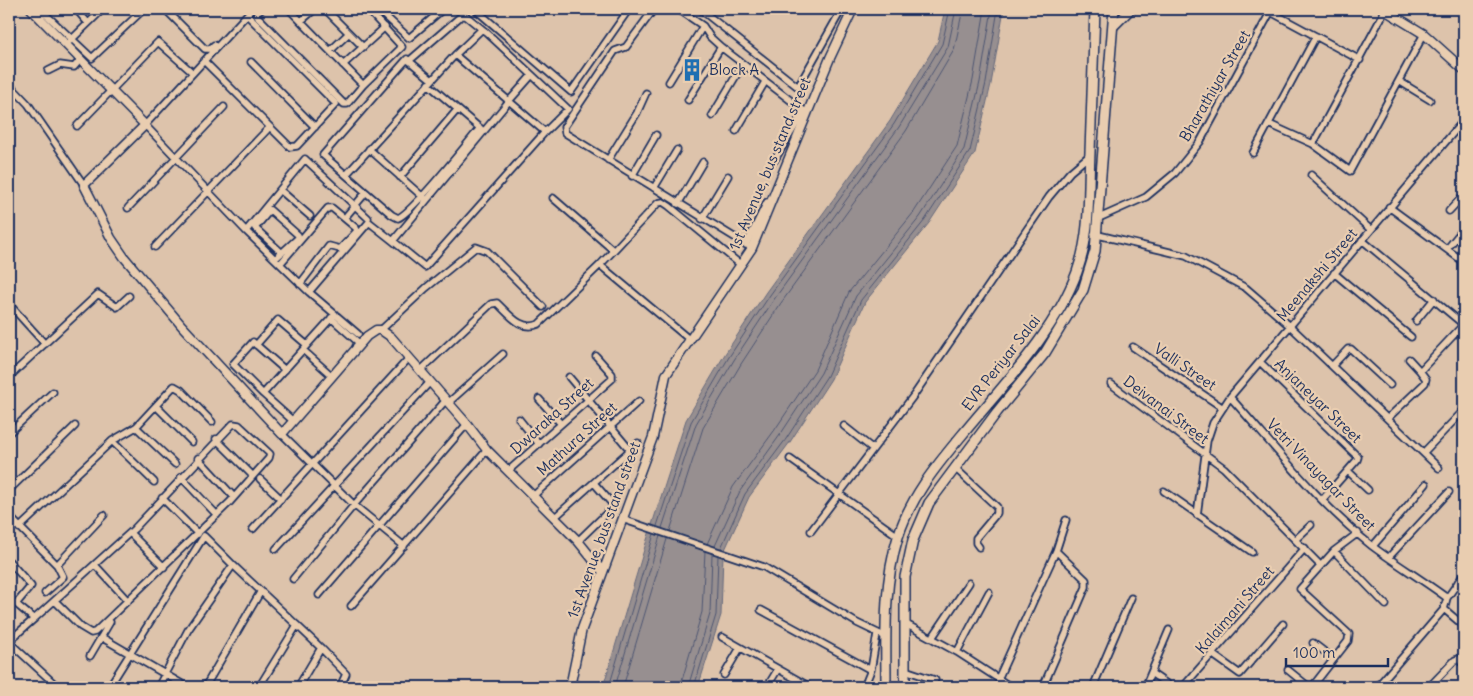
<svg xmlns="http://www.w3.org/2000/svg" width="1473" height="696" font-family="Delius,sans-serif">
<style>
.water{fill:#978f90;stroke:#65697c}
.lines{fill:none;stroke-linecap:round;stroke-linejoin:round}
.shore{stroke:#4d5572;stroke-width:1}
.street-casing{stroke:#1b2f5e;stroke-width:9}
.secondary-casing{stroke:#1b2f5e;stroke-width:11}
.primary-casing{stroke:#1b2f5e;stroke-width:12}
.street{stroke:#e9cdb0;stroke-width:5.5}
.secondary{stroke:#e9cdb0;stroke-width:8}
.primary{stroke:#e9cdb0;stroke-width:9}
.labels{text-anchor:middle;stroke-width:4.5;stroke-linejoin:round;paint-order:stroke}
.poi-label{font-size:15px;fill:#1b2f5e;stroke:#e9cdb0;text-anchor:start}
.street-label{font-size:15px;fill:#1b2f5e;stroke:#e9cdb0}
</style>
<rect width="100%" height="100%" fill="#ddc3ab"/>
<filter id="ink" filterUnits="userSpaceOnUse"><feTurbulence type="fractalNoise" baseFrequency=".02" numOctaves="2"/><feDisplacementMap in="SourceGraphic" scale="10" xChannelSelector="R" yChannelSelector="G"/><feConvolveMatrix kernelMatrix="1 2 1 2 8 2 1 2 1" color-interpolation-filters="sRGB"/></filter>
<g filter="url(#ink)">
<path class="water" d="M945,9H1004L991,84L975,153L929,223L865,302L831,379L790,442L749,497L723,554L721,615L698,687H603L646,543L686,420L725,354L766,292L890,121L938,41Z"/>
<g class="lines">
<path class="shore" d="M657,526L691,422L729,357L770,295L894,124L942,44L950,9
M662,528L696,424L734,360L775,298L899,127L948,47L956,9
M670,531L703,428L741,364L781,303L906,131L954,50L963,9
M707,544L733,487L774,431L815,370L849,292L914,212L957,146L973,80L985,9
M715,546L740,491L780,435L821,373L856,296L920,217L964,149L980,82L992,9
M721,548L745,494L786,439L827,376L861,300L925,220L970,151L986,83L998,9
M609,687L654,534
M615,687L660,536
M623,687L667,539
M680,687L702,612L705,551
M688,687L710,614L712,554
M694,687L716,615L718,556"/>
<defs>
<path id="street" d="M40,9L92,58L144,9
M76,9L88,23
M167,9V11L205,49H210L214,45
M252,9L145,125L246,231L309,292L369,222L393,241L509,101L455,55L346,175
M262,9L257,13V16L344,104H347L363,85L289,9
M325,9L363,47
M382,9L380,11L409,38L443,9
M475,9L571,92L629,9
M654,9L626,47L615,51L564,127L565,133L752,248
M678,9L703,26L710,37L721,47L807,113
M700,9L798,87L842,9
M1271,12L1360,60
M301,21L315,9
M70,41L103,9
M330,51L349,33
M455,55L482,29L486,32L532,75L509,101L545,132
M204,61L290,147L297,146L336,104L247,15
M409,61L461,16H466L482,29
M251,62L315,127
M343,65L385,27
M48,71L60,65L74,67L81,59
M432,80L407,59L323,155L392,215L398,218C412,213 467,144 480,128
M1399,81L1430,100
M669,82L703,26
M9,84L28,104L84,185
M428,84L482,130
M363,85L402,47L367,9
M688,100L721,47
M712,116L743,64
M1269,124L1313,144L1350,171L1424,34
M77,126L158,42L193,73
M736,131L765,82
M1313,144L1386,9
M369,149L424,198
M1253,153L1316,36
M608,160L637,113L646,93
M774,161L804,111
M1311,175L1371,230
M632,176L656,135
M400,177L457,110
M654,188L677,150
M280,190L310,216
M553,198L613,250
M678,204L703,162
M1389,207L1464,262
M128,208L224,107
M1449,211L1464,195
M347,215L363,196
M1099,218L1146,197L1175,173L1200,142L1272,9
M702,219L728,176
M246,231L305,159L368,218
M1094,234L1186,256L1246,288L1290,326L1439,468
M1362,240L1464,325
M393,241L425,267L545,132L568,109L532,75
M746,245L767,202
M155,247L267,130
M1447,249L1464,228
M275,259L298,238V235L270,210L255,228L282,253
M280,264L328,208H332L356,228L357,231L340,249L329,246L300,284
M600,265L690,340
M1334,273L1411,337
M309,292L358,334
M9,304L45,344
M331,318L359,343L356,346
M1416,321L1434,299
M381,330L426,288L476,247L487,251L543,307
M256,345L278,320L307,345
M1133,347L1223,408
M303,350L331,375
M1409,359L1420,371
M1260,362L1358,457L1357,460L1323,499
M1332,366L1348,349H1351L1390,385
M421,370L491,304L497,303C509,314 521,332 539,324L600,265L658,203L663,202L669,206L741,265
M9,377L98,294L117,307L129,296
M569,377L630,450
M1111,384L1224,468L1320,565
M263,394L233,364L253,342L285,370
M1230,397C1275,447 1319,504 1372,546C1396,564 1423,580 1447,598
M539,399L561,424
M448,403L503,354
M156,406L192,442
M294,418L292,420L263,394L335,314
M1388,418L1425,383L1426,379L1420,371L1464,324
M519,419L539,444
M844,426L873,449
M136,427L175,464
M9,433L53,392
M282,434L354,505L404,546
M216,439L253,476
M112,441L136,427L174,386L181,390L212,422
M1424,452L1464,410
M198,458L234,497
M790,459L898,536
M955,468L997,507V513L976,538V543L979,547
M508,471L612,379V374L596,356
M1348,471L1368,490
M181,477L217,515
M260,479L281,499
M9,490L75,426
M1164,491L1252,552
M533,496L639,401
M162,498L198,534
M1197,515L1207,441L1213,423L1230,397L1464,120
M9,516L57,565L63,577L45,593
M554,518L638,443
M622,519L764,567L857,623L884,636
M19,528L112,441L154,482
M253,529L409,358
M811,531L914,395L1049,197L1070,172L1090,155
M130,533L164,567
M1296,539L1311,525
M578,541L614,506L594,483
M1373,546L1426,484
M276,549L430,382
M1334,551L1386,605
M1389,557L1449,492
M9,561L31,586L16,604
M57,565L104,515
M95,565L128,601
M293,579L354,505L446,400
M1458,582L1464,586
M319,595L467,424
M9,598L34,619L9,641
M351,606L487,450
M1444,609L1464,626
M761,610L871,670
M34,619L134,529L233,424L239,425L270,454L269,458L230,502L95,632L91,633L81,627L55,601
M904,623L957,652L1011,687
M101,637L187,687
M722,637L810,687
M932,638L969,583
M9,642L58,687
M1313,643L1334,659
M321,648L346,674L340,687
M957,652L989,592
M1212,654L1240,674L1283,624
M90,656L110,622
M905,670L935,680
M1288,670L1309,687
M1151,673L1171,687
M724,675L740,648
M998,679L1056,551L1066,520
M571,683L583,687
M109,687L204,536L233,565
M158,687L188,630L233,565L321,648L298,687
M205,687L261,591
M259,687L297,625
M767,687L778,669
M864,687L871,670L877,634
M1043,687L1086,587V580L1056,551
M1093,687L1131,598
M1145,687L1169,630
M1183,687L1305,548
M1312,687L1348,641L1349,634L1300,589L1334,551L1358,533
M1377,687L1444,609L1447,598L1464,574
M1429,687L1455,660L1458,659L1464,665"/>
<path id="secondary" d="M31,9L145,125L84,185L111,238L124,257L182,326L282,434L367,336L376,330H381L391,337L467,424L487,450L578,541L603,572
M1383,9L1424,34L1464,70
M1113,27L1131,9
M570,687L582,629L653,437L666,375L752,248L830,58L853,9"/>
<path id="primary" d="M886,687C886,636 883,586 898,537C910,498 936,466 962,435C1003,385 1054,334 1077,272C1091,233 1088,193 1090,152C1092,105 1093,57 1095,9
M905,687V577L913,540L929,503L997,412L1045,353L1083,290L1095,251L1114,9"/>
</defs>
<use href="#street" class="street-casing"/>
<use href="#secondary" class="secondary-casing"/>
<use href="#primary" class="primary-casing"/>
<use href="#street" class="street"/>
<use href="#secondary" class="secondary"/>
<use href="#primary" class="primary"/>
</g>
</g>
<defs>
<symbol id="building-bare" viewBox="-9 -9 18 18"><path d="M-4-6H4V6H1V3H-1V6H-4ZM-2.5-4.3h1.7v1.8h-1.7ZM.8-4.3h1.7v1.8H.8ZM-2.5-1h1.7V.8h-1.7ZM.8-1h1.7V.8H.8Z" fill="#1f6fb2" stroke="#e9cdb0" stroke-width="2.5" paint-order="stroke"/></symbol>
</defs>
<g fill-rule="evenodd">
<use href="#building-bare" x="676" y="54" width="32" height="32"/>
</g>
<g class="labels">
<g class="poi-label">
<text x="709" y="75">Block A</text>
</g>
<g class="street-label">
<text transform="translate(1215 86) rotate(-60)" y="5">Bharathiyar Street</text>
<text transform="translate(770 164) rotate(-67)" y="5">1st Avenue, bus stand street</text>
<text transform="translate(1317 275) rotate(-50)" y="5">Meenakshi Street</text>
<text transform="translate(1001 363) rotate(-52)" y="5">EVR Periyar Salai</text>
<text transform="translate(1185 367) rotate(34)" y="5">Valli Street</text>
<text transform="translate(1318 401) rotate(44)" y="5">Anjaneyar Street</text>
<text transform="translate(1166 410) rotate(37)" y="5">Deivanai Street</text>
<text transform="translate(552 416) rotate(-42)" y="5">Dwaraka Street</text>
<text transform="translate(577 439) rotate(-42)" y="5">Mathura Street</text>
<text transform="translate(1321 475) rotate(46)" y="5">Vetri Vinayagar Street</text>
<text transform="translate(604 530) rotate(-70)" y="5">1st Avenue, bus stand street</text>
<text transform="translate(1235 610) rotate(-49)" y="5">Kalaimani Street</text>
</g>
</g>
<rect width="1473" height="696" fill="none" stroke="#e9cdb0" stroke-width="30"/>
<rect x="15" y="15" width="1443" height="666" fill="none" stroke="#1b2f5e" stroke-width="2" filter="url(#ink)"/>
<path d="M1286 658v8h102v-8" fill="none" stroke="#1b2f5e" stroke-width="2.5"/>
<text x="1293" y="658" font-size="15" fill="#1b2f5e" stroke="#e9cdb0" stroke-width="4" paint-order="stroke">100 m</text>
</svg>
